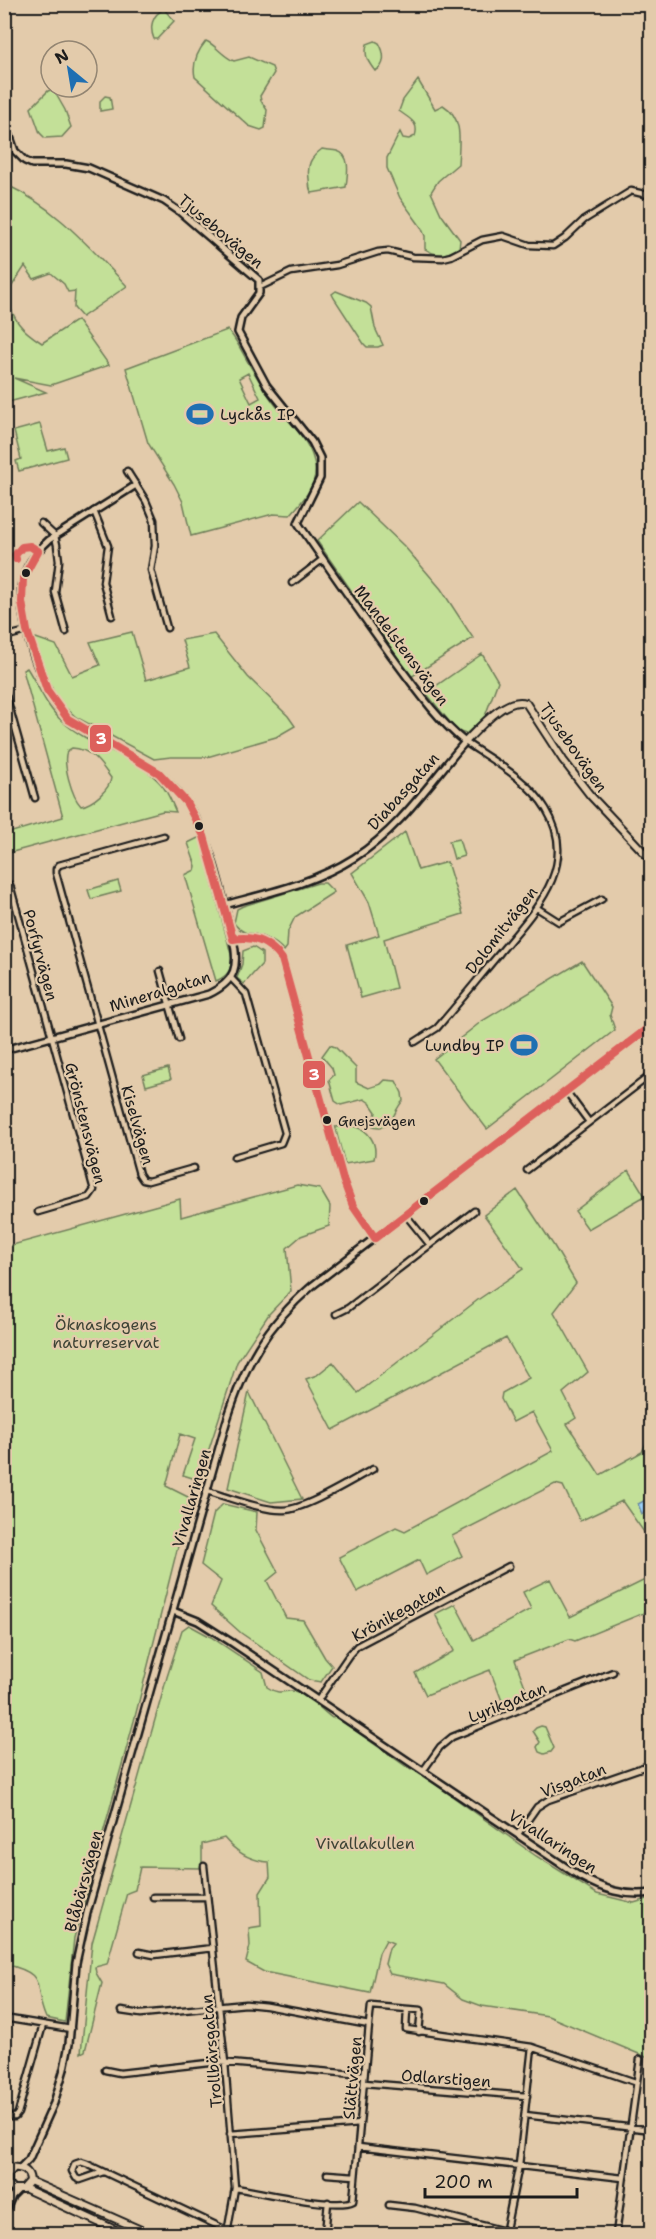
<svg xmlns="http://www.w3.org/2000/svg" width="656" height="2239" font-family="'Shantell Sans',sans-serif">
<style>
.green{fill:#c3e098;stroke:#707e5a;stroke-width:1.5;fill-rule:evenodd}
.water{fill:#9acff8;stroke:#6887a0;stroke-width:1.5}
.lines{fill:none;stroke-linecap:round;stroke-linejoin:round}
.minor-casing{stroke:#1c1c1c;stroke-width:9}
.tertiary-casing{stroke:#1c1c1c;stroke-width:10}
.secondary-casing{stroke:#1c1c1c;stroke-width:10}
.minor{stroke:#e3cbab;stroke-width:4.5}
.tertiary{stroke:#e3cbab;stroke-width:5}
.secondary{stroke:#e3cbab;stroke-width:6}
.bus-1-casing{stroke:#e3cbab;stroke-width:12}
.bus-1{stroke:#dd605b;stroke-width:8}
.bus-dot{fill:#1c1c1c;stroke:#e3cbab;stroke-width:2}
.labels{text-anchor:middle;stroke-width:4.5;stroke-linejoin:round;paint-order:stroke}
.bus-label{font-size:14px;fill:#1c1c1c;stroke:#e3cbab;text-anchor:start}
.street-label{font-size:16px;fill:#1c1c1c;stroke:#e3cbab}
.poi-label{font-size:16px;fill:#1c1c1c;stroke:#e3cbab;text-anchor:start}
.park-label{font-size:16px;fill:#3d4335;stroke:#e3cbab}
.line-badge{stroke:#e3cbab;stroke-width:2}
.badge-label{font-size:16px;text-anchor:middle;font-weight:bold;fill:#fff}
</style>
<rect width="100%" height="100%" fill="#e3cbab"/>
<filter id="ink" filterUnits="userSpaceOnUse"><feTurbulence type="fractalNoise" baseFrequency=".0167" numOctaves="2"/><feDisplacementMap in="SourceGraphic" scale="12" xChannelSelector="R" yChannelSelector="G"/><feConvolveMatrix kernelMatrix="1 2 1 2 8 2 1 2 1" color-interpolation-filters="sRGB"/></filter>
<g filter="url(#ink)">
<path class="green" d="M164,9L174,21L157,39H154C149,27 152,15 164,9Z
M206,41C216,45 222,56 234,61L249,57L272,67L274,73L260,96L261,101L267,110L265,128L261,130L249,126L195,77C192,64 197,52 206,41Z
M375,41L379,43C385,53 386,66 375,71C368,62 364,56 367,44Z
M418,80L435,109L443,105C464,118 459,142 458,164L438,181L431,192L441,214L460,240L459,248C447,255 437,257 425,249V236L421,227L400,198L387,168V158L400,132L403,138L409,139L415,136C420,122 408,118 399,111L403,100Z
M53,89L65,110L71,127L62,137L45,138L40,133L31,108L48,91Z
M105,96L110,97L112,109L100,111V101Z
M322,149C326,150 333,150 337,151C352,155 347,177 346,187L312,193C308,188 310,185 309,179C307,165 310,158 322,149Z
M5,184C57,208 88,246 127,286L82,317L74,308L75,291L68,292L64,284L51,273L34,279L25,266L6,295C14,321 20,329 42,343L77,320L109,365L51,385L14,378L46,392L5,403Z
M336,291L366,303L371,307L375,328L383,345L378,347H367L364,344L334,298L332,294Z
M227,330C234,334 244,356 249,364C257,377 265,391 274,403C289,423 313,442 315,468C317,486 301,503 290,515L273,514L191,536L183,502L174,484L148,443L126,368ZM248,373L260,398L251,403L239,378Z
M40,424L48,451L64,447L67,458L19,471L16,461L21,459L14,431Z
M358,502L404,546L441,589L473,638L411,677L317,541Z
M132,632L146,680L190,667L182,640L214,634L248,677L288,716L295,726L276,737L207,757H171L154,759L76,717L64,706L54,694L47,679L33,637L56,645L72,676L100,665L90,642Z
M482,654L498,681L485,716L466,734L457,731L426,693Z
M27,668C39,687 46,707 63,722C91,747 137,756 161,784C168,792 172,803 176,812L163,811L5,854V834L63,817L23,670ZM72,748C92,749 100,763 111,778C110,789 93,804 81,806C72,797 62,763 67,751Z
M405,832L418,870L447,862L463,914L384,939L396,988L361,998L347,945L379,935L369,902L352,873Z
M200,837L232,958C231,970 228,976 216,981L185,875L195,870L196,866L188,843Z
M459,839L464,856L454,859L449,841Z
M118,881L121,891L91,899L88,890Z
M318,883H325L334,892L295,917L288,931L287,947L284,951C268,931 245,940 234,923L237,909L243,906Z
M253,947L262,953V964L244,984L237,978L242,964L243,951Z
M582,961L612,1007L610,1015L615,1030L487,1129L434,1059L482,1021Z
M330,1045L335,1047L356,1068V1082L369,1088L381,1084L385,1080L396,1081L402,1093L403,1101C392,1111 394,1132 373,1126L376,1112L370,1103L364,1099L341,1105L335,1101L329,1080L334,1075L332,1068L322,1056Z
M168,1068L171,1079L146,1086L143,1075Z
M353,1126C369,1129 378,1144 374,1159L345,1164L335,1127Z
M629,1170L645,1196L588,1229L575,1211Z
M297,1185L320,1189L330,1206L329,1226L301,1236L287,1248L291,1291L269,1314L237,1362L199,1480L183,1475L195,1439L180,1434L166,1486L190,1498L134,1721L74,1938L65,2022L46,2018C31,1984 50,1975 5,1964V1247L180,1199L181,1217Z
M517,1190L554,1246L576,1283L554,1312L588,1372L563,1393L576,1418L567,1424L600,1475L642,1452L648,1439L651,1437V1542L622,1501L580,1521L563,1486L555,1484L452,1536L462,1556L426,1575L419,1560L357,1592L339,1557L396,1527L405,1531L553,1451L532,1412L513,1422L501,1399L502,1393L529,1378L506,1338L333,1430L306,1379L317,1375L333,1362L358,1393L479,1299L523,1269L484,1215Z
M249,1392L302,1499L271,1502L228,1488Z
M223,1504L257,1512L256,1530L278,1572L267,1581L286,1618L303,1620L325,1658L332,1666L321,1682L309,1680L241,1633L211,1606L221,1581L201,1565L214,1513Z
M651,1577V1610L575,1641L569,1639L515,1660L529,1697L504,1706L490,1670L426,1695L415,1673L454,1651L435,1614L455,1604L474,1640L531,1609L523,1592L550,1579L570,1617Z
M189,1625L211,1637L263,1672L267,1687C281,1697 286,1688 298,1692C311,1697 321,1710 332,1718L336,1717L411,1770L414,1769L536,1856L597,1894L634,1903L651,1898V2059L548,2016L482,2006L463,1999L444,1984L390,1974L385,1964L389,1948L393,1943L386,1940L379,1953L370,1993L264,1972L246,1962L250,1946L249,1928L261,1926L260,1893L270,1877L269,1862C250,1861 236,1852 224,1838L202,1844V1868L140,1867L135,1890L127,1893L107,1964L95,1967L96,1973L102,1983L85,2051L81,2053L92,1943L167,1677L182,1630Z
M541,1726L545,1727L554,1748L551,1752L544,1754L539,1752L537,1747L540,1742L533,1731L536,1728Z"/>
<path class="water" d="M651,1497V1509L642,1514L638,1504Z"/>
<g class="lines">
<defs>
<path id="minor" d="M260,287L291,272L337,265L378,252L388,251L413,257L443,258L451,256L482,240L503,236L529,245L553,246L565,238L584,220L631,191L652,196
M127,471L146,501L154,520L155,546L151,570L167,628
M94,511L108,546L103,582L112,616
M41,523L55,536L57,545L59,561L55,592L66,632
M292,583L323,559
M4,637L27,631
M4,688L35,798
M164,836L59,865L56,869V873L139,1174L143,1180L148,1181L194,1168
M4,881L10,885L94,1190L89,1197L38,1212
M537,908L559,922L602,899
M160,971L179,1039
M231,978L246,994L285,1133L281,1143L234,1157
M415,1042L437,1028C458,1004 478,979 499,954C533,912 581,867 546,809C529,780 493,761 465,742
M566,1091L589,1122
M527,1170L652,1074
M405,1214L430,1245
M336,1314L348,1308L474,1211
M207,1491C227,1497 264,1511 284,1510C306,1509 352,1480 373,1469
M318,1700L349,1655L357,1646L509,1566
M423,1771L440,1747L452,1737L613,1672
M518,1834L537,1807L548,1800L649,1765
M204,1866L225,2063L235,2188L227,2234
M153,1897H207
M139,1952L154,1955L213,1948
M407,2009L406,2029L532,2047L635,2082
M121,2011L141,2014L246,2004L267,2006L369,2025L353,2201C336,2210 258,2191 235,2188
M4,2018L71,2029
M369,2025L371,2006L421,2010L419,2032
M105,2070L120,2073L218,2062L364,2075
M364,2083L527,2096
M4,2115L10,2117H15L18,2113L43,2025
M525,2115L652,2130
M230,2134L360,2124
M358,2147L623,2178
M103,2172L80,2180L76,2178L72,2171L75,2164L81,2162L87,2164L235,2234
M327,2174L355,2176
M389,2205L415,2208L516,2234
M325,2234L328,2202
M505,2234L519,2165L532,2047
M616,2234L640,2059"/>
<path id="tertiary" d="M4,120L15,151L25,161L32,164H66L89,168L164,201L180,212L259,280V293L241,318L238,332L267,386L312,442L320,458V478L298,523C331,571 364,619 399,666C419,693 439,721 465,742C430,782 400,829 354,858C315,883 268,893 224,905
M233,939C254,934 270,941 282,959L343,1179L353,1206L375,1238
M4,1050L209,994C236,981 239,966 233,939C222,896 211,837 185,801C162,770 130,756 98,737C87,731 76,725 67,717C42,694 16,615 22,582C26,565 37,551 49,540L136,485
M173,1611L198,1621L231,1642L579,1876C603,1889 624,1897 652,1893
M20,2168L29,2159L54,2103L64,2069L69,2044L76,1963L87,1913L226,1423C245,1363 265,1327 312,1286L652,1025
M4,2200L8,2184
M4,2215L12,2196L18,2190"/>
<path id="secondary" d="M465,742C479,728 506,696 526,703L563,760L590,795L652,861
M4,2166C16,2169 29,2165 30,2181L23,2189H13L8,2184V2174L14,2168
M30,2181L150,2234
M24,2188L124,2234"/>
</defs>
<use href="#minor" class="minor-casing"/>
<use href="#tertiary" class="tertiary-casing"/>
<use href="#secondary" class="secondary-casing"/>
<use href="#minor" class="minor"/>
<use href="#tertiary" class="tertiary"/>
<use href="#secondary" class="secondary"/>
<defs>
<path id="bus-1" d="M16,559L15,555L22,547L30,546L38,551L23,578L22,602L27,631L47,690L68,719L159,773L186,802L204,836L233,939
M233,939C254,935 269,942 282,959L343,1179L353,1206L375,1238
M375,1238L652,1025"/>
</defs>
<use href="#bus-1" class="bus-1-casing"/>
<use href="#bus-1" class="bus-1"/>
</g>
</g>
<defs>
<symbol id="stadium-bare" viewBox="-9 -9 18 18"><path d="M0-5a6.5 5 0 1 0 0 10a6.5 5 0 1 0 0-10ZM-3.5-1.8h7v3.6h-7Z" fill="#1f6fb2" stroke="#e3cbab" stroke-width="2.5" paint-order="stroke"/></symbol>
</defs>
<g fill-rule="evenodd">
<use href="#stadium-bare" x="181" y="395" width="38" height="38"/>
<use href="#stadium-bare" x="505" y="1026" width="38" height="38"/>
</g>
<g class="bus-dot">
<circle cx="26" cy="573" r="5"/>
<circle cx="199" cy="826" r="5"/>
<circle cx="327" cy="1120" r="5"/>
<circle cx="424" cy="1201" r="5"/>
</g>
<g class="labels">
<g class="bus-label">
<text x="338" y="1126">Gnejsvägen</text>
</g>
<g class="street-label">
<text transform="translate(221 231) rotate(40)" y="6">Tjusebovägen</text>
<text transform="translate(402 645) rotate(53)" y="6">Mandelstensvägen</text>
<text transform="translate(574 747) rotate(55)" y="6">Tjusebovägen</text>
<text transform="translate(403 791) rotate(-48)" y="6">Diabasgatan</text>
<text transform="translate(501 930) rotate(-52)" y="6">Dolomitvägen</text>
<text transform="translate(41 955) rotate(75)" y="6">Porfyrvägen</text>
<text transform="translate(160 991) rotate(-17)" y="6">Mineralgatan</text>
<text transform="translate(86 1123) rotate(76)" y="6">Grönstensvägen</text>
<text transform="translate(138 1125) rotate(74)" y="6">Kiselvägen</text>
<text transform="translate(191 1498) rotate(-74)" y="6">Vivallaringen</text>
<text transform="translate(398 1612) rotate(-29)" y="6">Krönikegatan</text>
<text transform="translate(507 1702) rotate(-22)" y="6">Lyrikgatan</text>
<text transform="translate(573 1780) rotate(-21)" y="6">Visgatan</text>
<text transform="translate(553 1841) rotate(33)" y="6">Vivallaringen</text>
<text transform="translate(83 1881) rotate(-75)" y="6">Blåbärsvägen</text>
<text transform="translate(211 2051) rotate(-95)" y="6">Trollbärsgatan</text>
<text transform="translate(352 2078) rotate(-85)" y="6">Slättvägen</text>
<text transform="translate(446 2078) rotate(4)" y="6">Odlarstigen</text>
</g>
<g class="poi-label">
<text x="220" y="420">Lyckås IP</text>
<text x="504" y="1051" text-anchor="end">Lundby IP</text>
</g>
<g class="park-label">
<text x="106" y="1330">Öknaskogens<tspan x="106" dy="18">naturreservat</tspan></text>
<text x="365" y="1849">Vivallakullen</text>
</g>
</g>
<g class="line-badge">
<rect x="89" y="724" width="23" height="29" rx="6" fill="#dd605b"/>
<rect x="302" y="1060" width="24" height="29" rx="6" fill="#dd605b"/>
</g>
<g class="badge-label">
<text x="101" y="744">3</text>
<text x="314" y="1080">3</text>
</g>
<rect width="656" height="2239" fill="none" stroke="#e3cbab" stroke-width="24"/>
<rect x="12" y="12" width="632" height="2215" fill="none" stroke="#1c1c1c" stroke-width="2" filter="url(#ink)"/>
<g transform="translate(69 69) rotate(330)"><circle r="28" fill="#e3cbab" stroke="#938572" stroke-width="1.5"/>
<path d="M0-4.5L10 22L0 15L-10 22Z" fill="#1f6fb2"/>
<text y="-9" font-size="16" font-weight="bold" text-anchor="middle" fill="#1c1c1c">N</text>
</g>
<path d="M425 2188v9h152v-9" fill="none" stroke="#1c1c1c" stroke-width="3"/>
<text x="434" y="2188" font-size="18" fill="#1c1c1c" stroke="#e3cbab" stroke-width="4.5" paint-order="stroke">200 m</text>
</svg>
